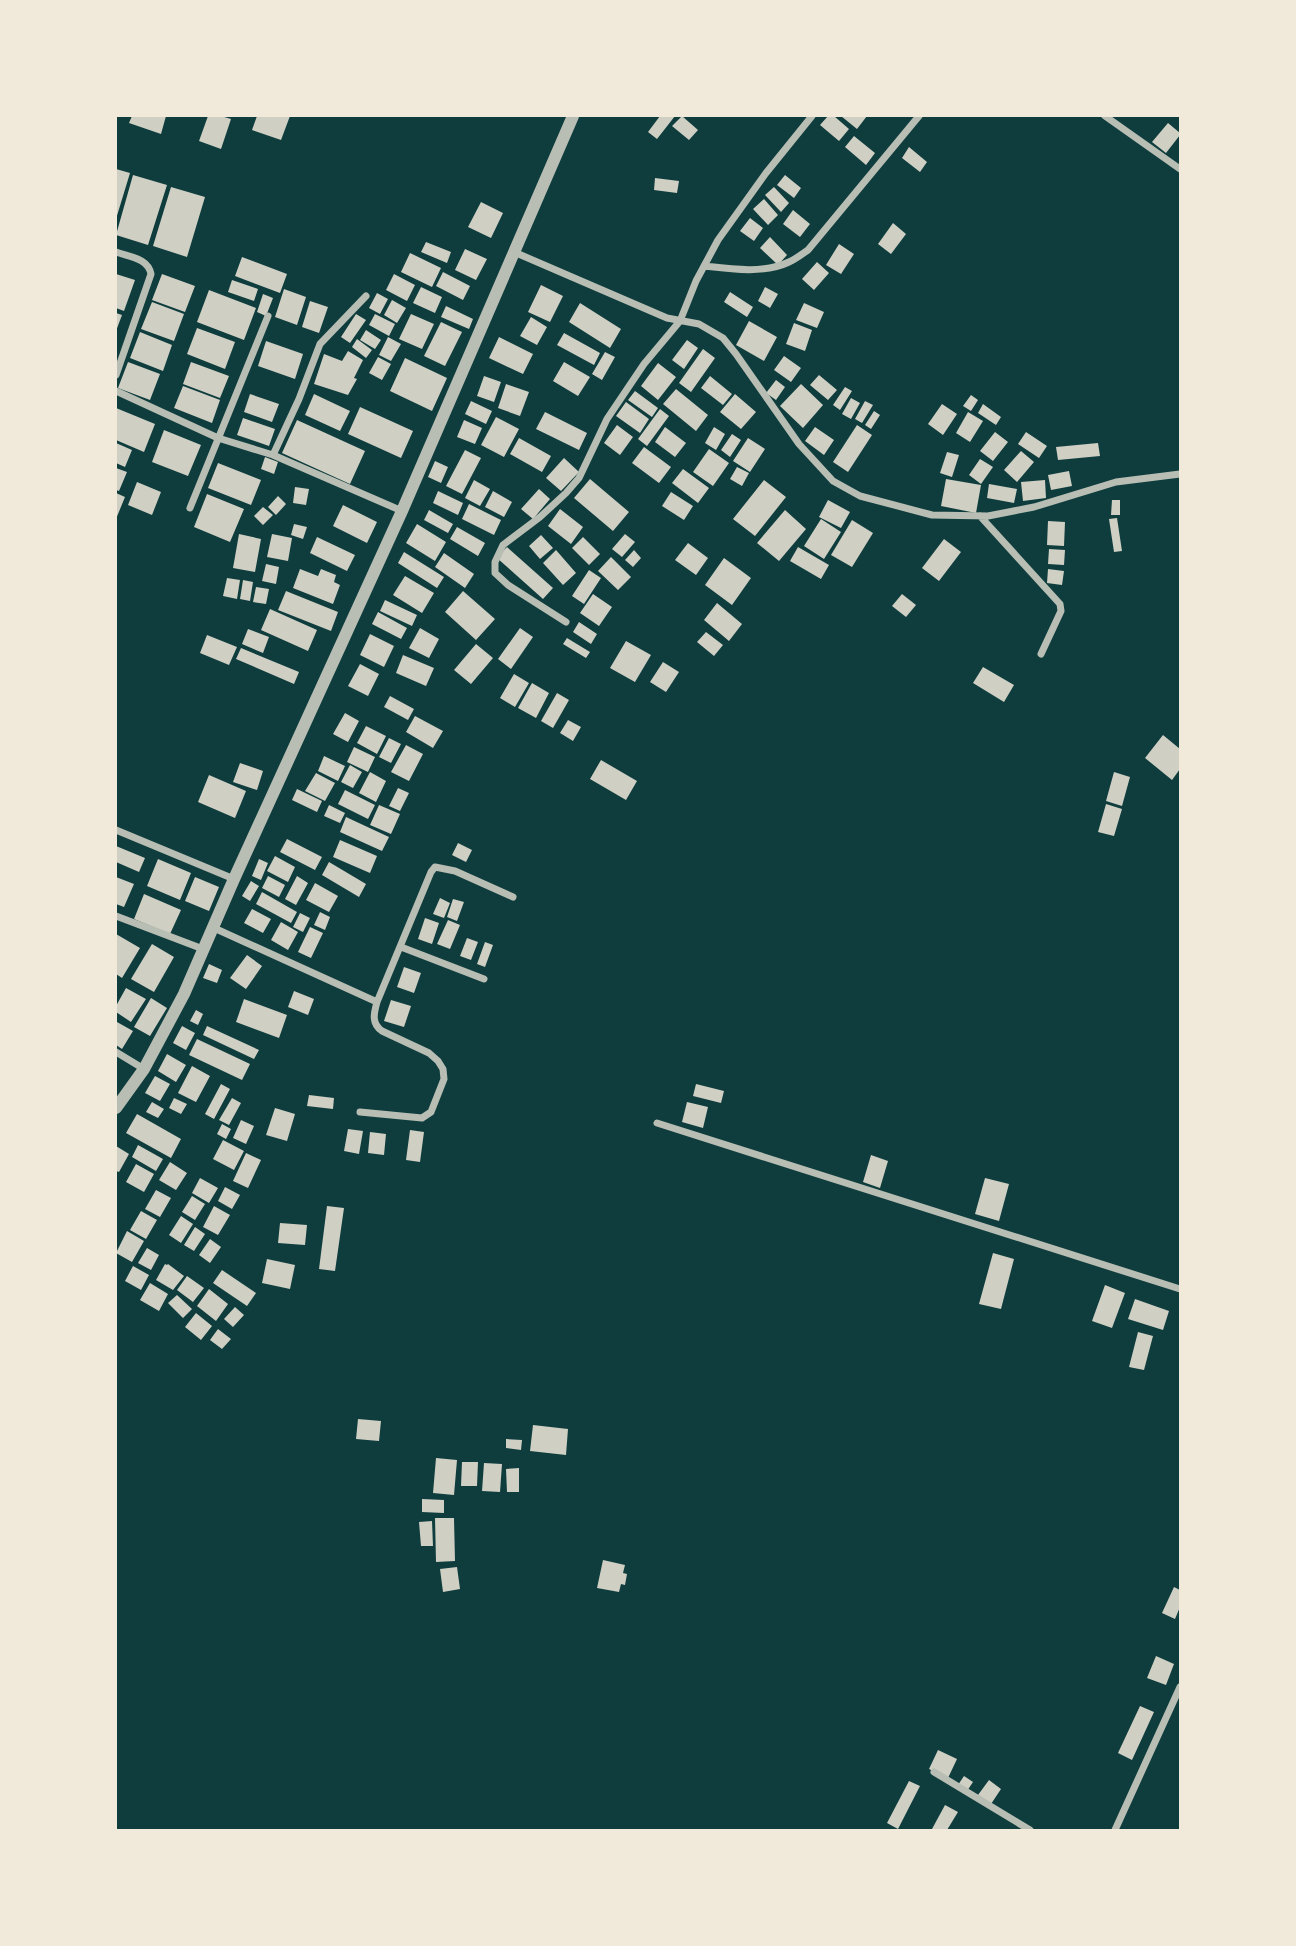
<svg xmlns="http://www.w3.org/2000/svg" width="1296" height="1946" font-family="'Sofia Sans Condensed',sans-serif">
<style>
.building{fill:#cfcfc3}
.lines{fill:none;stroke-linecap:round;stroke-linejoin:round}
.minor{stroke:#b8beb3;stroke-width:7}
.tertiary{stroke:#b8beb3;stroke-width:12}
</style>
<rect width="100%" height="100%" fill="#0f3d3e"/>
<path class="building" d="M132,116H166L161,134L129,123Z
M208,116H221L231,119L221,149L199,141Z
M257,116H290L281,140L252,130Z
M660,116H675L657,139L648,132Z
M682,116L698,130L689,140L672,126Z
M828,116H834L849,129L839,141L820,125Z
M841,116H867L857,129Z
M1168,123L1180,133V135L1166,153L1152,142Z
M854,136L875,153L866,165L845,147Z
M909,147L927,162L920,172L902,158Z
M116,169L130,173L116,219Z
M133,175L167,185L148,245L116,235Z
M785,175L801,188L794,198L777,185Z
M655,178L679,181L677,193L654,190Z
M171,187L205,197L187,257L153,246Z
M774,187L789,203L781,212L765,195Z
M764,199L778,215L768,225L753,209Z
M481,202L503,213L491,238L468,227Z
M793,210L810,224L800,237L783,224Z
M750,218L763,228L754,241L740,231Z
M893,223L906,234L891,254L878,244Z
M770,237L787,255L778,265L760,248Z
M426,242L451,252L447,263L421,252Z
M839,244L854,254L841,274L826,265Z
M465,249L487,259L476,280L455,270Z
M410,253L441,268L432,287L401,272Z
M242,257L287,274L280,293L235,276Z
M817,262L829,273L814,290L802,279Z
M443,272L470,286L463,300L436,286Z
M116,274L135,280L124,311L116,308Z
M162,274L195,286L185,312L152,300Z
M394,274L415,285L407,301L386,290Z
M232,280L258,289L254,301L228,292Z
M541,285L563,296L550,322L528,312Z
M421,287L442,297L435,313L413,303Z
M765,287L778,294L770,308L758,301Z
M284,289L306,297L297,325L275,317Z
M209,290L256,308L244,340L197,322Z
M730,292L753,307L747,317L724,302Z
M377,293L388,299L380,314L369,308Z
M263,294L273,298L266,316L257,312Z
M392,300L406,308L397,323L384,315Z
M310,301L328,307L319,333L302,327Z
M152,302L184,314L174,341L141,329Z
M580,303L621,329L610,348L569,322Z
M804,303L824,312L817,328L796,320Z
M446,306L473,319L469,329L441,317Z
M116,313L122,315L116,331Z
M356,314L366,320L350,343L341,337Z
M375,314L395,324L389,336L369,325Z
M411,314L434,324L422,349L399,339Z
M531,317L547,327L537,345L520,336Z
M749,321L777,337L764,361L736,345Z
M441,322L462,332L445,366L424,356Z
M794,323L812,330L805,351L786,344Z
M197,328L235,342L225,369L187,354Z
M366,330L381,340L375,349L360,340Z
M140,332L172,345L163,371L130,358Z
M564,333L600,353L594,365L557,345Z
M388,337L401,344L391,361L379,355Z
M499,337L533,354L523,374L489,358Z
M357,339L372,350L366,358L352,347Z
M687,340L698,348L684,369L672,360Z
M266,341L303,354L295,379L258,366Z
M703,349L715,358L691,392L679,383Z
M348,351L363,360L354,378L357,379L348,395L314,384L324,354L342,361Z
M605,352L615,357L602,380L592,374Z
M784,356L801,368L791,382L774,370Z
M378,357L391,364L382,380L369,373Z
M405,358L447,378L432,411L390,391Z
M128,362L160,374L150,400L118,388Z
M191,362L229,376L220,398L183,384Z
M564,362L590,377L578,396L553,381Z
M658,363L676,377L658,400L641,386Z
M819,375L837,390L828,400L810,385Z
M484,376L501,382L494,402L477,396Z
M710,376L732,394L723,405L701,388Z
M776,380L785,387L776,400L766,393Z
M506,384L529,392L520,416L498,408Z
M801,384L823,405L803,428L780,406Z
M183,386L220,400L212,423L174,408Z
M845,387L852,391L840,410L833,405Z
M676,389L708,415L696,431L663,404Z
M635,391L658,408L652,417L628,400Z
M250,394L279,404L272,422L244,412Z
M314,394L350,411L340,431L305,415Z
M735,394L756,412L741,429L720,412Z
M971,395L978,400L971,411L963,406Z
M851,398L860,403L851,419L842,414Z
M471,401L492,411L486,424L465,414Z
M865,401L873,405L862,423L855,419Z
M626,402L649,419L640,433L616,416Z
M942,404L957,414L943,435L928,424Z
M983,404L1001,417L996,425L978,413Z
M360,407L413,431L401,458L348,434Z
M116,408L155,424L144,452L116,440Z
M660,409L669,416L647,446L638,439Z
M874,411L880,415L871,429L865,425Z
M545,412L587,433L579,450L536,429Z
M968,412L983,421L970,442L956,433Z
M496,417L519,429L504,457L481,445Z
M243,418L275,429L269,446L237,435Z
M297,420L365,451L350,484L282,453Z
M464,420L482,428L475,444L457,437Z
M617,425L633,437L620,455L604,443Z
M857,425L872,435L848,472L833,462Z
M665,427L686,443L675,457L655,442Z
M714,427L725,434L716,450L705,443Z
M815,427L834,440L824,455L805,441Z
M164,430L201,445L188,476L152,462Z
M995,432L1008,442L993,461L980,451Z
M1026,432L1047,446L1039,458L1018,444Z
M732,434L741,440L730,457L721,450Z
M519,438L551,456L542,472L510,454Z
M748,438L765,449L750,472L733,461Z
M116,443L132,450L125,467L116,463Z
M1098,443L1100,456L1058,460L1056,447Z
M644,447L671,467L659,483L632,463Z
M709,449L729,463L713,486L693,472Z
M465,450L481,458L462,494L446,486Z
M1021,451L1034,462L1017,482L1004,470Z
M947,452L959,455L952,477L940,473Z
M265,457L278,462L274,474L261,469Z
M564,458L579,472L561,491L546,478Z
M980,459L993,467L981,484L969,475Z
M435,461L448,467L441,483L428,477Z
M218,463L261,480L251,505L208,488Z
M737,467L749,473L742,486L730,479Z
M116,468L127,472L119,491L116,490Z
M683,469L709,488L698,503L672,483Z
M1069,471L1072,486L1051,490L1048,475Z
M590,479L629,512L613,531L574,498Z
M946,479L981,485L976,513L941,506Z
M474,480L490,489L480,506L465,498Z
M764,480L786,497L755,536L733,519Z
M1045,480L1046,498L1023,501L1021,482Z
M137,482L161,492L152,515L128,505Z
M989,484L1017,489L1014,503L987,498Z
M295,487L309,489L306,505L293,503Z
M539,489L550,499L533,519L521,509Z
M438,491L463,503L458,515L433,503Z
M493,491L512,502L504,517L485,507Z
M671,492L693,506L684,520L662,506Z
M116,493L125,497L116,519Z
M207,494L244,509L230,542L194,527Z
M278,496L286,504L276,515L268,507Z
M828,500L850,512L841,528L819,517Z
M1112,500H1120V515H1111Z
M469,504L501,520L494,535L462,519Z
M343,505L377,522L367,543L333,526Z
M263,507L273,515L263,525L254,516Z
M560,509L583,527L571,544L548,526Z
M429,510L453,524L448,533L424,520Z
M785,510L806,529L779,561L757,543Z
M1117,518L1122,551L1114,552L1109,519Z
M821,519L841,532L824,559L804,546Z
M852,520L873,533L852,567L831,555Z
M1048,521L1065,522L1064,546L1047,545Z
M294,524L307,527L303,539L291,535Z
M417,524L446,542L435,561L406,543Z
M457,527L485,543L478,556L450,539Z
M239,534L261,539L255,572L233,568Z
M272,534L292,538L288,561L267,557Z
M625,534L635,542L622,557L612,549Z
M541,535L553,548L540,559L529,546Z
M317,537L355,555L347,571L310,553Z
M583,537L600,554L589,565L572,548Z
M944,539L961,552L939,581L922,568Z
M688,543L708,558L696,575L675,560Z
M507,547L553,588L543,599L497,558Z
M798,547L829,565L821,579L790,561Z
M1049,549L1065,550L1064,565L1048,564Z
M556,550L576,573L563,585L543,563Z
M634,550L641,558L633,567L625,560Z
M404,552L444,577L437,588L398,563Z
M444,553L474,574L465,588L435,567Z
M611,557L631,577L618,590L598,571Z
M724,558L751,578L732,605L705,585Z
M266,564L279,567L276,584L262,581Z
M300,569L318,576L321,569L336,575L334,582L340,585L333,604L293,588Z
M1048,569L1064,571L1062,585L1047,583Z
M589,570L601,578L584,604L572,596Z
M405,576L434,593L422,613L393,595Z
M227,578L240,580L237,599L223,596Z
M243,580L253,582L250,601L240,599Z
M256,587L269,589L266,604L253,602Z
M286,591L338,612L331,631L278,610Z
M463,591L495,619L476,640L445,612Z
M593,594L612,607L599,626L580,613Z
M902,594L916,605L906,617L892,606Z
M385,600L417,615L412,626L380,611Z
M717,603L742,624L729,641L704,620Z
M270,609L317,630L308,651L261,630Z
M378,612L407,628L401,639L372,624Z
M579,622L597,634L591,644L573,632Z
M420,628L439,639L429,658L409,648Z
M520,628L533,637L511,669L498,659Z
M248,629L269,637L263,653L242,644Z
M706,632L723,645L714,656L697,642Z
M370,634L394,646L384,667L360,655Z
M207,635L237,647L229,665L200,653Z
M567,638L590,652L586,658L563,644Z
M626,641L651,655L635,682L610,668Z
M476,644L493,658L471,684L454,670Z
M241,648L299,672L294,684L236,659Z
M403,655L434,668L426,686L396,673Z
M663,662L679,672L666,692L650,682Z
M360,664L379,674L368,696L348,686Z
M983,667L1014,685L1004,702L973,683Z
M514,674L529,683L515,707L500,698Z
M532,683L549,693L536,718L518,708Z
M557,693L569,700L553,728L541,721Z
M390,696L414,709L408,720L384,707Z
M345,713L359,721L348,742L333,734Z
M415,716L443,731L433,748L406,732Z
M568,720L581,727L573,741L560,733Z
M366,726L386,736L377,754L357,743Z
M1163,735L1180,749V769L1172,780L1145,758Z
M389,738L401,744L391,763L379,757Z
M406,745L423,754L409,781L391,772Z
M354,747L375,757L368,772L347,762Z
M324,756L345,766L338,781L318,771Z
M601,760L637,781L626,800L590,779Z
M240,763L263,771L257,790L233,782Z
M350,765L362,772L353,788L341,782Z
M370,772L386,781L376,802L359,793Z
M1114,772L1130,777L1122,806L1106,801Z
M316,773L335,783L325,801L305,791Z
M209,775L246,791L235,818L198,802Z
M398,788L409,793L400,811L389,806Z
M297,789L322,801L317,812L292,800Z
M345,790L375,805L368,819L338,804Z
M1106,804L1122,809L1114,836L1098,832Z
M329,805L345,813L340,823L324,816Z
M379,805L400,814L391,834L370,825Z
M346,817L389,837L382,851L340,832Z
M287,839L322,857L315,870L280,852Z
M340,840L377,856L370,873L333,857Z
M458,843L472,850L466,862L452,855Z
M116,846L145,858L139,872L116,862Z
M275,856L295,867L288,882L267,871Z
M158,859L191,873L180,900L147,886Z
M259,859L268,863L261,880L252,876Z
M329,862L366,884L359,897L322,875Z
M268,876L285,885L279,897L262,888Z
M297,876L308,883L296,905L285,899Z
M116,877L134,884L124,907L116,904Z
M195,877L219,887L209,911L185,901Z
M251,881L259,886L250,901L242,896Z
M315,883L338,896L329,912L306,900Z
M262,892L297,912L291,923L256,904Z
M144,894L181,910L170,934L134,919Z
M440,898L450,903L444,918L433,914Z
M453,899L464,902L457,921L447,917Z
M252,909L271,919L263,933L244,923Z
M320,912L330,917L325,930L314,925Z
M300,913L310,918L303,932L293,927Z
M425,918L439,923L432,944L418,939Z
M448,920L460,925L450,949L437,944Z
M281,922L298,932L288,950L271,940Z
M310,927L323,933L311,958L298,952Z
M116,934L140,948L122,978L116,974Z
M467,938L478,942L471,960L460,956Z
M485,942L493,945L485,967L477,964Z
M152,944L174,957L154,992L131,979Z
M247,955L262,966L246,989L230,978Z
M209,964L222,970L217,983L203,978Z
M404,967L421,973L414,993L397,987Z
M126,988L146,999L131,1022L116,1012V1006Z
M294,991L314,999L308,1015L288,1007Z
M151,998L167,1008L150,1036L134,1027Z
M244,999L287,1015L279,1038L236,1022Z
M391,1000L411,1006L404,1027L384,1021Z
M196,1010L203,1014L198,1025L190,1021Z
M117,1022L133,1031L122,1049L116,1045Z
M182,1026L195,1033L186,1050L173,1043Z
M207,1026L259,1050L254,1059L203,1035Z
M197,1039L250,1064L242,1080L189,1055Z
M167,1054L186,1065L176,1082L158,1071Z
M192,1066L210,1076L196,1102L178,1093Z
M155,1076L170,1084L160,1101L145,1093Z
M221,1084L230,1089L214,1119L205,1114Z
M696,1084L724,1091L721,1103L693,1096Z
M309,1095L334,1098L333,1109L307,1106Z
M174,1098L187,1104L181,1114L169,1108Z
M232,1098L241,1103L229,1125L219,1120Z
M152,1102L164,1109L158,1118L146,1112Z
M687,1102L708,1107L703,1128L682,1122Z
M275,1108L295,1114L287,1141L266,1135Z
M137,1114L181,1139L171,1158L126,1133Z
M241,1120L254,1126L246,1144L233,1138Z
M222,1124L231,1129L226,1139L217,1134Z
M348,1129L363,1131L359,1154L344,1151Z
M410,1130L424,1132L420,1162L406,1160Z
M370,1132L386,1134L384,1155L368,1153Z
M223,1140L244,1151L234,1170L213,1159Z
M138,1145L163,1159L156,1171L132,1157Z
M116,1146L129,1154L119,1172L116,1171Z
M246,1153L261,1160L248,1188L233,1181Z
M871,1155L888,1161L880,1188L863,1182Z
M170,1162L187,1173L176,1190L159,1180Z
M136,1164L154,1174L144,1192L126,1182Z
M200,1178L218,1188L209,1203L192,1193Z
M985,1178L1009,1184L999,1221L975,1214Z
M225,1187L240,1195L232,1209L218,1201Z
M156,1190L171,1198L160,1217L145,1209Z
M192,1196L205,1204L195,1220L182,1212Z
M214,1206L230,1215L218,1235L203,1227Z
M327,1206L344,1208L335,1271L319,1269Z
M141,1211L157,1220L146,1239L130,1230Z
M181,1216L193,1224L181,1243L169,1235Z
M280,1223L307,1225L305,1245L278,1243Z
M195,1227L205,1234L194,1251L184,1245Z
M127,1231L144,1241L132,1262L116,1253Z
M210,1239L221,1247L210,1263L199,1255Z
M147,1248L159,1255L151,1270L138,1263Z
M993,1253L1014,1259L1001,1309L979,1304Z
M267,1259L295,1265L290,1289L262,1283Z
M165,1264L167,1265L168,1264L184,1276L173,1290L156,1280Z
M133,1266L149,1275L141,1290L125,1281Z
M222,1270L256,1293L247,1306L213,1283Z
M187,1276L204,1288L193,1302L177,1290Z
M150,1283L168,1294L159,1311L140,1300Z
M1105,1285L1125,1293L1112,1328L1092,1321Z
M209,1289L228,1304L216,1321L197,1306Z
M177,1295L192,1309L183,1318L168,1303Z
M1135,1299L1169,1311L1163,1330L1128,1319Z
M235,1307L244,1315L233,1327L224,1319Z
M196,1313L212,1326L201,1340L185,1327Z
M218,1329L231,1339L222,1349L210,1340Z
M1138,1332L1153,1336L1144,1370L1129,1367Z
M358,1419L381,1421L379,1441L356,1439Z
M533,1425L568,1429L566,1455L530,1451Z
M506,1439L522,1440L521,1450L506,1448Z
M436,1458L457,1460L454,1495L433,1493Z
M462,1462H478L477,1486H461Z
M484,1463L502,1464L500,1492L482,1491Z
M519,1468V1492H507L506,1469Z
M422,1499L444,1500V1513L422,1512Z
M435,1518H454L455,1561L436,1562Z
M432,1521L433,1546H421L419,1522Z
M603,1560L625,1565L623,1573L627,1574L625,1585L621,1584L619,1592L597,1588Z
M457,1567L460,1589L443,1592L440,1569Z
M1174,1587L1180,1590V1607L1175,1619L1162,1613Z
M1156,1656L1174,1664L1166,1685L1147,1678Z
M1140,1706L1154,1712L1132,1760L1118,1753Z
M938,1750L957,1759L948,1778L929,1769Z
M964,1776L973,1782L967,1791L958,1785Z
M989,1780L1001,1789L991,1804L978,1795Z
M909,1781L920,1786L898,1829L887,1823Z
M945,1805L958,1812L947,1830H935L932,1829Z"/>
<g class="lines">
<path class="minor" d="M1105,116L1180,169
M116,252C130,257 148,258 151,274L116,375
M514,252L667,318L699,324L723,338L736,354L799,444L833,481L860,496L932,515L988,516L1034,507L1116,482L1180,474
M704,266C730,269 764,274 789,262C796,259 802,254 808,250L919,116
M116,391L218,438L273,455L402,511
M273,455L299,399L320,344L366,296
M190,508L268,316
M980,516L1060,604L1061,611L1041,654
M566,622L508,585L495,573V562L503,545L540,517L566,493L579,478L607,419L644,364L680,321L696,281L718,240L766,173L812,116
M116,830L234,879
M116,916L203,949
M214,928L377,1002
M401,947L484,979
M116,1052L144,1069
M360,1112L422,1118L431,1112L444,1079L443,1069L438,1061L429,1053L382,1031C371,1023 374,1013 377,1002L431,872L435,867L455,871L513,897
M657,1123L1180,1289
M934,1772L1030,1830
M1115,1830L1180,1687"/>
<path class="tertiary" d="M116,1108L144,1069L184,994L234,879L402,511L573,116"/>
</g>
<rect width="1296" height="1946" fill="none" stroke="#f1e9da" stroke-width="234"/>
</svg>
